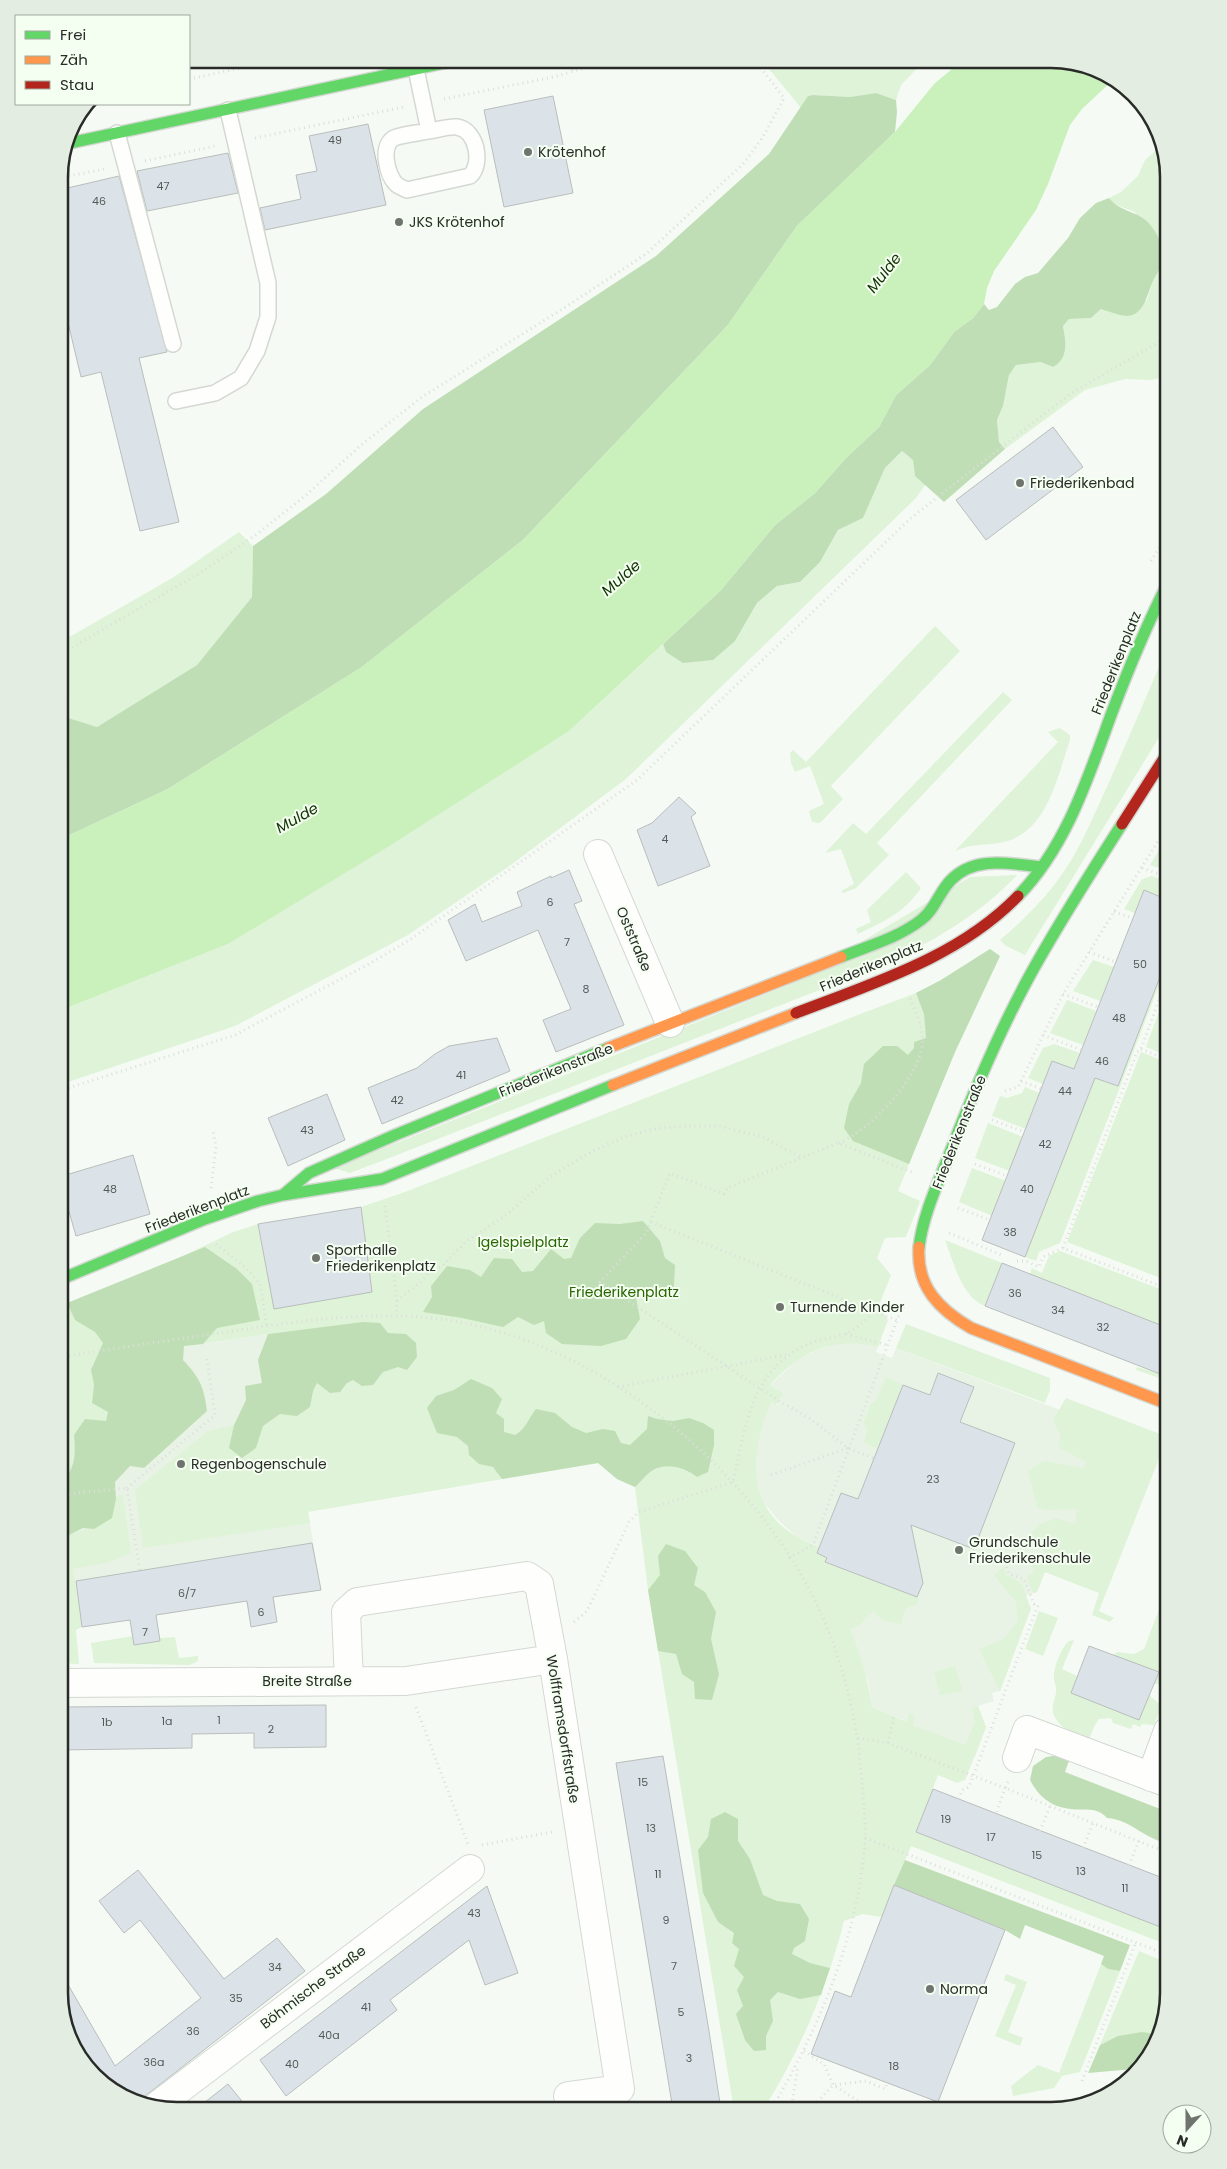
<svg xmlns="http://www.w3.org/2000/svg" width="1227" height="2169" font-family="Poppins,sans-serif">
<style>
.built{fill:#e8f3e5}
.green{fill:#def3d7}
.forest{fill:#c0deb5}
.water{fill:#caf0bc}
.building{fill:#dce3e8;stroke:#b9bdbc}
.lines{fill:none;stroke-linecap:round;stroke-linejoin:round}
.lane-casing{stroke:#d4d8d2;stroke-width:18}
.street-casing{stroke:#d4d8d2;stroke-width:30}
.fast-casing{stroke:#d4d8d2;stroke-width:14}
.slow-casing{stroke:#d4d8d2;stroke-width:14}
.jam-casing{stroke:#d4d8d2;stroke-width:14}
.path{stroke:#dcdedc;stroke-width:3;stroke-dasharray:1 4;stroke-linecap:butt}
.lane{stroke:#fefefd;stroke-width:15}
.street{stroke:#fefefd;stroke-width:28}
.fast{stroke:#63d668;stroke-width:11}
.slow{stroke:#ff974d;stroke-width:11}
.jam{stroke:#b3261e;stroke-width:11}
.poi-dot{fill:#70746f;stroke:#f4fef1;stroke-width:2}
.labels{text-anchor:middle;stroke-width:4;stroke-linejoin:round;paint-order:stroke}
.number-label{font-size:11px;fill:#555957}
.poi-label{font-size:14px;fill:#282b27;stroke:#f4fef1;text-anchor:start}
.street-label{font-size:14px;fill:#282b27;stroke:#f4fef1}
.park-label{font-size:14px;fill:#286600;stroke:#f4fef1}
.water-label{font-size:15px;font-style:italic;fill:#123302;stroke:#f4fef1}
.rim{fill:none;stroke:#282b27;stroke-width:2.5}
</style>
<rect width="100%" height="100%" fill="#f5fbf4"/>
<path class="built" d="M288,1331L308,1512L321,1590L274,1597L277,1622L251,1627L246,1601L156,1615L160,1641L134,1645L129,1620L82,1627L67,1536H59V1365Z
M861,1342L878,1347L876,1352L892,1358L896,1348L1140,1440L1086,1588L1045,1572L1037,1592L1025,1596L1031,1608L1000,1691L992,1693L994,1701L978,1706L986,1727L975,1757L908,1722L872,1707L868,1681L822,1571L827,1558L817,1553L820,1547L797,1537L780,1522L764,1503L757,1485L755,1473L756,1450L762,1423L771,1402L777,1405L784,1394L770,1385L796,1361L817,1350L838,1343Z"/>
<path class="green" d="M761,59H926L901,85L896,100L876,93L850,97L813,95L808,96L801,108Z
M1160,147L1163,149L1168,177V376L1151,380L1125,379L1085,390L1005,449L999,442L997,420L1003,406L1009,375L1016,365L1041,362L1053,367C1069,358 1066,342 1063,326L1069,319L1091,318L1101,309L1127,316L1147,300L1152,282L1160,268L1135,212L1114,204L1109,198L1121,192L1138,176L1145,160Z
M902,451L913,460L915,476L926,484L915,499L626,779L508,867L408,935L235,1026L59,1085V1011L228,944L569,731L663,644L666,652L735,641L757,603L777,586L800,582L820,562L838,530L863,518L885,468Z
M239,532L253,546L252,597L197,665L97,727L59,715V643L174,577Z
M935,626L960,651L831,786L843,799L821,822L818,823L812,822L809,811L824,804L810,766L795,772L791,763L790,753L793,750L806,762Z
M1168,658V723L1025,955L1006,946L1000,940C1022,921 1043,901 1060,877C1077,854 1089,826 1101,800C1121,756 1140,711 1159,667Z
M1003,692L1012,700L877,843L889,855L856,888L843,893L841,891L854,884L841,849L825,853L853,823L866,834Z
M1060,728L1070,735V740C1057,777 1048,831 1004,842C987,846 972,843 955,851L1058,742L1048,732Z
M1168,835V871L1150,865Z
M906,872L921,888C903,914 886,920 858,934L856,929L871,922L867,910Z
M1017,875C980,915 930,943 881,966L379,1162L350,1173L334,1168L789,985L970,877Z
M1152,876L1168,882L1166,899L1144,890L1135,913L1124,909L1142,879Z
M990,949L1000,956L955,1052L898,1191L920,1201L906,1237L885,1238L877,1258L891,1275L879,1305L888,1320L878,1347C834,1335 799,1353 770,1385L784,1394L776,1405L771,1402C745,1464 748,1522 820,1547L818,1553L827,1558L825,1563L917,1597L918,1604L906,1608L901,1624L882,1620L874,1611L858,1626L850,1629C861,1655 868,1680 872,1707L907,1722L909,1713L914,1715L913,1725L965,1745L975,1722L972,1708L978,1706L986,1727L965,1780L957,1783L938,1775L916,1832L1168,1930V1945L911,1846L881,1917L863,1914L844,1921C827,1987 800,2052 763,2110H734L648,1590L635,1487L617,1479L598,1463L308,1512L310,1523L143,1548L135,1490L208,1431L234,1425L230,1448H256L263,1426L280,1414L288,1331L98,1359L91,1370L94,1385L92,1403L108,1412L106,1421L85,1420L74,1435C76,1459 75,1468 59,1486V1307L181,1257L233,1232L258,1224L361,1207L405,1192L863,1013L916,993L941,980Z
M1168,956V962L1060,1243L1039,1252L1036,1261L1025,1257L1095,1078L1118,1086Z
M1093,960L1114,967L1100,1001L1073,991Z
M1168,987V1056L1146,1047Z
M1067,1000L1096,1011L1083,1045L1050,1033Z
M1054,1044L1080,1053L1074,1069L1052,1061L1043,1084L1028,1078L1043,1048Z
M1141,1052L1168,1063V1281L1067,1242Z
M1025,1087L1039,1093L1026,1129L992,1116L1000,1096L1007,1098L1022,1093Z
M988,1123L1023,1137L1010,1171L975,1158Z
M972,1168L1006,1181L992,1216L959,1202Z
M945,1240L1002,1263L985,1306C962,1298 953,1261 945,1240Z
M1060,1251L1168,1292V1328L1030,1274L1032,1268L1042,1273L1049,1256Z
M906,1324L1050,1378V1390L1045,1403L896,1348Z
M1137,1367L1165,1375L1168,1367V1381L1136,1370Z
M886,1377L903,1385L877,1449L864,1442L867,1431L864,1422L870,1405L877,1399Z
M1066,1398L1168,1437V1459L1160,1456L1099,1611L1114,1618L1110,1622L1092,1615L1099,1593L1045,1572L1037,1592L1033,1593L1026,1576L1034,1572L1030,1560L1032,1557L1040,1559L1047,1555L1030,1536L1038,1525L1056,1518L1075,1524L1077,1509L1044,1510L1037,1507L1028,1471L1044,1461L1083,1468L1087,1462L1059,1448L1060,1434L1053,1420Z
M123,1495L131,1553L109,1562L73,1569L82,1627L76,1630L79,1664L59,1663V1536C73,1536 80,1528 94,1529L116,1499V1496Z
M1004,1567L1005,1575C1027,1582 1022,1589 1031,1608L1000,1691L979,1649L1004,1639L1018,1621L1016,1602L994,1575Z
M1168,1586V1640L1160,1661C1170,1665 1170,1676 1167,1685L1154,1684L1159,1673L1113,1655L1117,1652L1134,1654L1144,1649Z
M1039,1611L1058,1618L1043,1656L1025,1649Z
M133,1636L135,1645L160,1641V1638L175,1637L179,1658L198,1656V1661L190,1665L94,1663L91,1643Z
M1074,1640L1062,1669L1077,1676L1071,1693L1139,1720L1149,1695L1162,1706L1154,1725L1142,1724L1140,1727L1133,1724L1131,1729L1113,1723L1111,1718L1099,1719L1095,1725L1089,1739C1077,1734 1062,1730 1056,1719C1048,1707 1057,1699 1056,1688C1056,1684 1053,1681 1054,1677C1054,1666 1061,1648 1069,1641Z
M955,1666L963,1691L940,1695L934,1672Z
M1139,1951L1168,1963V1993L1156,2034C1135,2031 1119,2036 1100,2045Z
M1101,1964L1108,1969L1120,1971L1080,2072L1062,2076L1054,2088L1013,2096L1011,2086L1038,2065L1059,2073Z
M1006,1974L1027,1982L1008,2032L1023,2038L1020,2046L995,2036L1016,1985L1004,1980Z"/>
<path class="forest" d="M876,93L896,100L897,112L895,132L797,226L728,325L523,540L362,667L168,789L59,840V715L97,727L197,665L252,597L253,546L326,494L423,409L656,256L769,154L808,96L813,95L850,97Z
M1109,198C1124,216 1142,208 1156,233C1162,243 1163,256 1160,267C1159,272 1155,276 1153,281C1147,293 1145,315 1127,316C1120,316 1108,311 1101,309L1091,318L1069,319L1063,326C1066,342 1069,358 1053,367L1041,362L1016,365L1009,375L1003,406L997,420L999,442L1005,449L944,502L915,476L913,460L902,451L885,468L863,518L838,530L820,562L800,582L777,586L757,603L735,641L713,660L683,663L666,652L663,644L721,590L775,525L815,493L846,458L879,427L896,395L930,365L954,332L973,318L984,304L989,310L997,307L1015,284L1025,277L1038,273L1068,238L1080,218L1096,203Z
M990,949L1000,956L955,1052L909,1164L853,1141L844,1128L849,1104L861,1083L864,1064L883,1046H897L908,1055L914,1048V1042L926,1038L924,1014L916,993L941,980Z
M643,1221L660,1241L665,1258L675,1265L674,1286L666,1298L638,1287L636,1297L640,1319L626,1339L601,1346L562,1344L546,1333L544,1321L534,1325L518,1317L503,1327L462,1318L423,1312L432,1297L431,1286L447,1266L470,1270L481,1277L494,1258L512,1259L522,1272L533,1271L551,1249L564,1259L571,1258L580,1238L595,1223L620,1224Z
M205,1247L237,1269L252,1284L260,1320L217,1328L203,1344L184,1346L183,1360C200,1378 204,1387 207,1411L144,1468L130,1466L115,1482L116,1499L112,1518L94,1529L83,1528L67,1536H59V1486C75,1468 76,1459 74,1435L85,1419L106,1421L108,1412L92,1403L94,1385L91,1370L103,1343L95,1332L75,1320L67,1303Z
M363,1322L380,1323L388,1333L406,1334L416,1343L417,1357L407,1370L398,1367L383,1372L373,1385L362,1386L353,1380L347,1383L340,1392L330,1393L317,1383L313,1391L310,1407L297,1416L280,1414L263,1426L256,1448L242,1458L229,1448L234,1425L246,1400L245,1386L262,1383L258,1360L268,1334Z
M471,1379L492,1388L502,1399L496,1413L504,1419V1432L515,1435C526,1429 528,1419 536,1409L555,1413L572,1427L586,1433L603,1429L615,1431L621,1443L630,1445L647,1429L648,1416L657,1419L673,1421L689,1418L703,1423L714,1430V1445L708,1472L697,1477C686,1468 667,1462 653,1470C646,1474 641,1482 635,1487L617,1479L598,1463L502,1479L493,1467L479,1464L469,1455L468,1446L457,1437L437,1433L427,1408L436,1396L454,1390Z
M666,1544L685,1551L698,1568L694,1585L705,1592L716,1612L711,1639L719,1674L712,1700L695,1699L694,1682L682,1674L676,1654L658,1651L648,1590L660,1575L658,1556Z
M1059,1755L1070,1758L1065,1772L1168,1812V1843C1145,1840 1132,1820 1107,1818C1096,1806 1084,1811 1070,1809C1051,1807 1038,1796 1030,1780L1033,1766L1046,1757Z
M725,1812L738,1819V1841L750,1859L763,1895L777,1901L800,1904L809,1919L805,1941L794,1948L792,1954L810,1963L830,1968L821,1995L800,1999L778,1992L770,2000L773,2021L766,2036V2050L754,2051L745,2040L736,2014L743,2006L737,1990L744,1977L734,1966L739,1949L732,1943L734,1933L718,1922L703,1893L698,1850L708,1837L711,1819Z
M905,1860L1130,1945L1120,1971L1108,1969L1101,1964L1104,1956L1025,1925L1020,1939L1005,1930L894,1885Z
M1142,2032L1156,2034L1149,2058L1134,2069L1088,2073L1100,2045L1118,2036Z"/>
<path class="water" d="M964,59H1058L1113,80L1082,109L1070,125L1048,184L1036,210L994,271L987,288L984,304L973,318L954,332L930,365L896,395L879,427L846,458L815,493L775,525L721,590L569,731L386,848L228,944L59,1011V840L168,789L362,667L523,540L728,325L797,226L895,132L934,84Z"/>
<path class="building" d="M553,96L573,193L504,207L484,110Z
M368,124L386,205L265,230L260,208L301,199L296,175L317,171L309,136Z
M228,153L238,193L147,211L137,171Z
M119,176L167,352L139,358L179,522L140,531L101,372L81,377L59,285V190Z
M1053,427L1083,467L986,540L956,500Z
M679,797L696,813L691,817L710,866L658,886L637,830L652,823Z
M569,870L582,901L574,904L624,1025L556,1052L543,1020L571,1009L538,930L466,961L448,920L475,904L482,922L522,906L517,892L551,876V878Z
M1144,890L1168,900V956L1118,1086L1095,1078L1025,1257L982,1240L1052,1061L1074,1069Z
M497,1038L510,1071L382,1124L368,1088L417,1068L435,1054L449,1046Z
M327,1094L345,1140L288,1166L268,1118Z
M133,1155L150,1214L76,1236L59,1177Z
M361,1207L372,1292L274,1309L258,1224Z
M1002,1263L1168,1328V1377L985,1306Z
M938,1373L974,1387L960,1422L1015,1443L974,1549L911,1525L923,1583L917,1597L825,1562L827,1558L817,1553L841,1493L858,1499L903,1385L930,1395Z
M312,1543L321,1590L273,1597L277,1622L251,1627L247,1601L156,1615L160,1641L134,1645L130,1620L82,1627L76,1581Z
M1089,1646L1159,1672L1139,1720L1071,1693Z
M326,1705V1747L254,1748V1733L192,1734V1748L59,1750V1707Z
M663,1756L709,2031L721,2110H673L616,1763Z
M933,1789L1168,1880V1930L916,1832Z
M138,1870L224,1979L277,1938L305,1971L140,2100L111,2090L68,2038L59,1992V1969L115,2066L201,1998L140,1920L124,1933L99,1901Z
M894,1885L1005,1930L938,2102L811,2054L835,1991L851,1997Z
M487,1886L518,1973L485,1985L469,1940L390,2000L397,2010L286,2096L260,2060Z
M228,2084L249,2110H195Z"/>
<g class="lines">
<defs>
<path id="lane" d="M416,69L429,131C419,133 404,134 394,138C380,146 387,175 396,184C399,187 403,188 407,190L470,176C483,164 477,130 457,127C449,126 437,130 429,131
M117,133L173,344
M176,401L215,393L241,378L257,351L268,317V283L228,110"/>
<path id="street" d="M598,854L670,1023
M349,1681L346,1612L357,1602L527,1576L539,1584L553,1659L620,2089L568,2096
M59,1683L406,1681L553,1659
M1017,1758L1027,1730L1168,1783
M1151,1777L1168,1731
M157,2106L470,1869"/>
<path id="fast" d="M65,144L462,59
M1018,896C1066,847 1088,778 1111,715C1128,670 1146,626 1168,583
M841,957C868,946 898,938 921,920C935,910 939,892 951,880C975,855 1011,864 1042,867
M283,1195L309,1173L395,1135L608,1048
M919,1247C923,1214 939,1181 951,1150C974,1091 999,1032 1029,977C1058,924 1090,874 1122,824
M59,1280L205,1219L258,1201L283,1195L382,1179L613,1085"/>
<path id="slow" d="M608,1048L841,957
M613,1085L796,1013
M919,1247C916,1287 940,1310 971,1328L1168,1404"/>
<path id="jam" d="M1122,824L1168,752
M796,1013C874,983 959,957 1018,896"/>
</defs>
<use href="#lane" class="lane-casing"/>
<use href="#street" class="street-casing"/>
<use href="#fast" class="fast-casing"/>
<use href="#slow" class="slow-casing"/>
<use href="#jam" class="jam-casing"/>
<path class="path" d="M572,70L584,59
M189,79L284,59
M444,99L553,77L615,59
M255,138L404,107
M145,161L215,146
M59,178L105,169
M1151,561L1168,534
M59,655L200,573L257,534L305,496L360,446L422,397L564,308L646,254L744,163L763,137L784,98L754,59
M1142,868L1168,877
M1114,912L1133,918
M1089,952L1116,962
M1063,994L1098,1007
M1043,1035L1081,1050
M1141,1049L1168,1060
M1021,1081L1041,1089
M59,1091L235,1035L369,964L411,939L637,780L912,517L1070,394L1168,337
M1005,1091L1018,1087L1063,994L1168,825
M992,1120L1025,1132
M839,1143C871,1129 914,1083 922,1048C925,1030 916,1012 909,996
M975,1164L1007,1176
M211,1188L216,1147L213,1130
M385,1206L397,1301L396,1315
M958,1208L990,1220
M651,1222L875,1312
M949,1233L1004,1256
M216,1244L246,1268L260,1284L267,1326
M1063,1248L1137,1052L1141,1049L1168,976
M1017,1261H1026L1039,1267L1043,1257L1063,1248L1168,1289
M397,1301L420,1283L433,1268L441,1267L468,1240L505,1216L551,1176L593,1151L627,1136L654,1129L686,1126H719L763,1137L800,1157
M846,1334L887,1345
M59,1357C112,1349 166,1341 219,1333C300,1321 384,1307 465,1323C616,1353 767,1483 826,1625C847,1676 858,1728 862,1782C863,1801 866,1820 865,1839C859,1935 819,2028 771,2110
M618,1387L790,1354
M873,1458L848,1448L811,1419L779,1401L600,1282L646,1233L670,1173L724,1194L727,1188L838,1143L914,1173
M771,1475L848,1448
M127,1488L215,1415L207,1359
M59,1495L127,1488L140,1571
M789,1558L813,1545L897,1320
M574,1622L587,1611L629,1522L639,1512L733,1482C746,1425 750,1369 811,1343C822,1339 833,1338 844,1334C855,1331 866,1319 875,1312L897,1320L905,1304
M416,1707L468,1844
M858,1738L888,1743L1005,1788L996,1814
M888,1743L894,1716
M1008,1782L1005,1788L1168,1853
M959,1799L962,1790L969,1787L1038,1605L1034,1604L1024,1579L1009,1574L1005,1563L984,1555
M1040,1831L1050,1806
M865,1838L1168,1955
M482,1845L552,1832
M1083,1848L1093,1823
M1129,1865L1139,1841
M804,2051L824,2064L833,2085L873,2110
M1082,2081L1136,1942
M641,2102L653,2110
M791,2110L798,2066
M795,2110L813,2107L833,2085L866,2081L885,2089L894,2066"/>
<use href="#lane" class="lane"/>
<use href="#street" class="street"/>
<use href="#fast" class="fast"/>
<use href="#slow" class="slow"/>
<use href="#jam" class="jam"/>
</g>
<g class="poi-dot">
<circle cx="528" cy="152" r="5"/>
<circle cx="399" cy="222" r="5"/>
<circle cx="1020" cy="483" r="5"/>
<circle cx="316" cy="1258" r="5"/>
<circle cx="780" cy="1307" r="5"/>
<circle cx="181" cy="1464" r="5"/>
<circle cx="959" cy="1550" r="5"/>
<circle cx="930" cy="1989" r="5"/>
</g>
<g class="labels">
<g class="number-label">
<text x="335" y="144">49</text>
<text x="163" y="190">47</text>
<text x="99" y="205">46</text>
<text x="665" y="843">4</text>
<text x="550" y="906">6</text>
<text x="567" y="946">7</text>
<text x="1140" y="968">50</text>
<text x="586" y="993">8</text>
<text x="1119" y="1022">48</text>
<text x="1102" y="1065">46</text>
<text x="461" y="1079">41</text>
<text x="1065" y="1095">44</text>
<text x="397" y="1104">42</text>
<text x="307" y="1134">43</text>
<text x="1045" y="1148">42</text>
<text x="110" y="1193">48</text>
<text x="1027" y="1193">40</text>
<text x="1010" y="1236">38</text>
<text x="1015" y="1297">36</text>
<text x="1058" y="1314">34</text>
<text x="1103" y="1331">32</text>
<text x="933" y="1483">23</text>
<text x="187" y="1597">6/7</text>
<text x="261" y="1616">6</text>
<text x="145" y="1636">7</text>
<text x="219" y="1724">1</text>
<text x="167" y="1725">1a</text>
<text x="107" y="1726">1b</text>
<text x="271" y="1733">2</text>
<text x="643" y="1786">15</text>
<text x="946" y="1823">19</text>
<text x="651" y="1832">13</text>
<text x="991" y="1841">17</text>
<text x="1037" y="1859">15</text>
<text x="1081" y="1875">13</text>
<text x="658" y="1878">11</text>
<text x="1125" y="1892">11</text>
<text x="474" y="1917">43</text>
<text x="666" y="1924">9</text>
<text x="674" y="1970">7</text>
<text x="275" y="1971">34</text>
<text x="236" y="2002">35</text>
<text x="366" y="2011">41</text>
<text x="681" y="2016">5</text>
<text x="193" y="2035">36</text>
<text x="329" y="2039">40a</text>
<text x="689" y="2062">3</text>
<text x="154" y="2066">36a</text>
<text x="292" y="2068">40</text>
<text x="894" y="2070">18</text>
</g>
<g class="poi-label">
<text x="538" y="157">Krötenhof</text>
<text x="409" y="227">JKS Krötenhof</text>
<text x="1030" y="488">Friederikenbad</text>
<text x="326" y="1255">Sporthalle<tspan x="326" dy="16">Friederikenplatz</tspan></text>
<text x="790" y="1312">Turnende Kinder</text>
<text x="191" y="1469">Regenbogenschule</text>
<text x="969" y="1547">Grundschule<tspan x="969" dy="16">Friederikenschule</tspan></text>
<text x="940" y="1994">Norma</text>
</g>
<g class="street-label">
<text transform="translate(1116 663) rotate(-68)" y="5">Friederikenplatz</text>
<text transform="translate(634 939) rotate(67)" y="5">Oststraße</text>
<text transform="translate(871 966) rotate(-23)" y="5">Friederikenplatz</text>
<text transform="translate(556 1070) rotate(-22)" y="5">Friederikenstraße</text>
<text transform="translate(959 1132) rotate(-68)" y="5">Friederikenstraße</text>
<text transform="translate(197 1209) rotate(-21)" y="5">Friederikenplatz</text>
<text x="307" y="1686">Breite Straße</text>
<text transform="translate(563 1729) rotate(81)" y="5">Wolfframsdorffstraße</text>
<text transform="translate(313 1987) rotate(-37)" y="5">Böhmische Straße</text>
</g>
<g class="park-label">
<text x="523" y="1247">Igelspielplatz</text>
<text x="624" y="1297">Friederikenplatz</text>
</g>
<g class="water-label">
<text transform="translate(884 273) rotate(-52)" y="5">Mulde</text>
<text transform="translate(621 578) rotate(-41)" y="5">Mulde</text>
<text transform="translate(297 818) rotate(-29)" y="5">Mulde</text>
</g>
</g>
<path d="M0 0H1227V2169H0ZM177 68H1051A109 109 0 0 1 1160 177V1993A109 109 0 0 1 1051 2102H177A109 109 0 0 1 68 1993V177A109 109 0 0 1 177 68Z" fill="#e4ede1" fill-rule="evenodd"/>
<path class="rim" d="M177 68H1051A109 109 0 0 1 1160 177V1993A109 109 0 0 1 1051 2102H177A109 109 0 0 1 68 1993V177A109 109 0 0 1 177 68Z"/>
<rect x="15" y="15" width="175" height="90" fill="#f4fef1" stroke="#a2aaa0"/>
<rect x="25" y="31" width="25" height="8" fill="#63d668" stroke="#a2aaa0"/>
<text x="60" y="40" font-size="15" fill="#282b27">Frei</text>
<rect x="25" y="56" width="25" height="8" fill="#ff974d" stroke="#a2aaa0"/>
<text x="60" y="65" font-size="15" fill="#282b27">Zäh</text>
<rect x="25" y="81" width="25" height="8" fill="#b3261e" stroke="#a2aaa0"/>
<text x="60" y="90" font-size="15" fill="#282b27">Stau</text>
<g transform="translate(1187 2129) rotate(201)"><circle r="24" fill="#f4fef1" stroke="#a2aaa0"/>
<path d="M0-4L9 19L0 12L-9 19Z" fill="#70746f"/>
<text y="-8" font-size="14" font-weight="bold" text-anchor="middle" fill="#282b27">N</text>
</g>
</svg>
